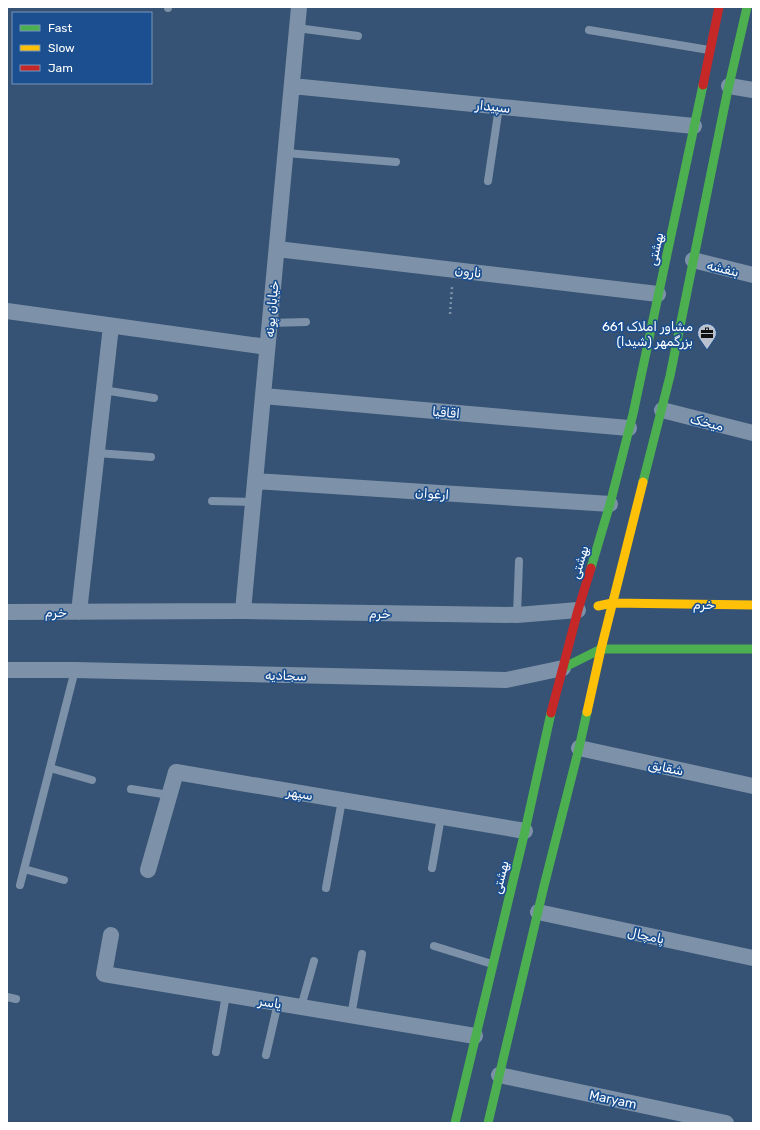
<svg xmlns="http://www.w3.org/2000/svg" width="760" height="1130" font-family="Rubik,'Noto Naskh Arabic',sans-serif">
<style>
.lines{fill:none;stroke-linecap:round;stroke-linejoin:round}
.path{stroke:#7d92a8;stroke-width:2.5;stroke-dasharray:2 3;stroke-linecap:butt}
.lane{stroke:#7d92a8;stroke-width:8}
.street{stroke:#7d92a8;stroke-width:16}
.fast{stroke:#4caf50;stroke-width:9}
.slow{stroke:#ffc107;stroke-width:9}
.jam{stroke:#c62828;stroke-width:9}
.labels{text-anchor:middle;stroke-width:3.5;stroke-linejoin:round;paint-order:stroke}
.street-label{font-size:13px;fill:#fff;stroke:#1b4f8f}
.poi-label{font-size:13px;fill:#fff;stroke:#1b4f8f;text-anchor:end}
</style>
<rect width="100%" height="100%" fill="#365274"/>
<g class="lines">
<path class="path" d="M450,314L452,287"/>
<path class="lane" d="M168,8V7
M297,28L358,36
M589,30L709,50
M286,153L396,162
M488,181L499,107
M270,323L306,322
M103,390L154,398
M97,453L151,457
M212,501L253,502
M517,615L519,561
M50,768L92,780
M131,789L169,795
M432,868L441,817
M24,869L64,880
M20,885L75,670
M326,888L342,800
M434,946L492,964
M7,997L16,999
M301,1007L314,961
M351,1016L362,954
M216,1052L226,995
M266,1055L278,1003"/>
<path class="street" d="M292,86L694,126
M729,86L753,90
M277,249L658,294
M693,260L753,275
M7,311L267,347
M263,396L629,428
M662,410L753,433
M255,481L610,504
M243,611L299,7
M7,612L243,611L517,615L578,610
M79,612L111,326
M7,670H75L506,680L563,668
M579,748L753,786
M148,870L176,772L525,831
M538,912L753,958
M111,935L104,974L475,1036
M499,1075L726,1123"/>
<path class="fast" d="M643,482L670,376L727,94L747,7
M591,568L610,504L633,414L703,85
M563,668L601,649H753
M455,1123L525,831L551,713
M488,1123L544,886L579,748L587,712"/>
<path class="slow" d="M598,606L612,603L753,605
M587,712L601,649L643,482"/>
<path class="jam" d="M703,85L719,7
M551,713L578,610L591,568"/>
</g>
<defs>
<symbol id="office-pin" viewBox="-11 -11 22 30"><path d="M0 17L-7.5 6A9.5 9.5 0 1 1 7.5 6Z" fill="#b9c2ce" stroke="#1b4f8f"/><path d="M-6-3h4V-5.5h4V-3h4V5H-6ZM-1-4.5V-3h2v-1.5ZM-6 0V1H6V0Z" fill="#111"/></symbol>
</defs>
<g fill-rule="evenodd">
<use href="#office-pin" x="696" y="322" width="22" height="30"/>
</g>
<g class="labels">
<g class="street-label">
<text transform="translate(493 106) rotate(6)" y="5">سپیدار</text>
<text transform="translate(655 249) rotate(-78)" y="5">بهشتی</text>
<text transform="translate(723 268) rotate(14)" y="5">بنفشه</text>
<text transform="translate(468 271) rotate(7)" y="5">نارون</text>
<text transform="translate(271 309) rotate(-85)" y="5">خیابان پونه</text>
<text transform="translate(446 412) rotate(5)" y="5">اقاقیا</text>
<text transform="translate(707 422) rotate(14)" y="5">میخک</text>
<text transform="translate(432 493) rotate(4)" y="5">ارغوان</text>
<text transform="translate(579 562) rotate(-73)" y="5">بهشتی</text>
<text transform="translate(704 604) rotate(1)" y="5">خرم</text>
<text x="56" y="617">خرم</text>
<text transform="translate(380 613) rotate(1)" y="5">خرم</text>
<text transform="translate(286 675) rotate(1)" y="5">سجادیه</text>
<text transform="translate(666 767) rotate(12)" y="5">شقایق</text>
<text transform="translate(300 793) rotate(10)" y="5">سپهر</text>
<text transform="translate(500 877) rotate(-76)" y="5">بهشتی</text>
<text transform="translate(646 935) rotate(12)" y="5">پامچال</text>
<text transform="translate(270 1002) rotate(9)" y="5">یاسر</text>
<text transform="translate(613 1099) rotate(12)" y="5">Maryam</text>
</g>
<g class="poi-label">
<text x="693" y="331">مشاور املاک 661<tspan x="693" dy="15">بزرگمهر (شیدا)</tspan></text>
</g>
</g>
<rect width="760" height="1130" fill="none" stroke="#ffffff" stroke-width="16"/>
<rect x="12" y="12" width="140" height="72" fill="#1b4f8f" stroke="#7695bc"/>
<rect x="20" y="25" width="20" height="6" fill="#4caf50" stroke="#7695bc"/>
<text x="48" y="32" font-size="12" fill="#ffffff">Fast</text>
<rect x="20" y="45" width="20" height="6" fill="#ffc107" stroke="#7695bc"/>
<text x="48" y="52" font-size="12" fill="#ffffff">Slow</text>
<rect x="20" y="65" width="20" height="6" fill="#c62828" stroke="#7695bc"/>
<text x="48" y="72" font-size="12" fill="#ffffff">Jam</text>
</svg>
